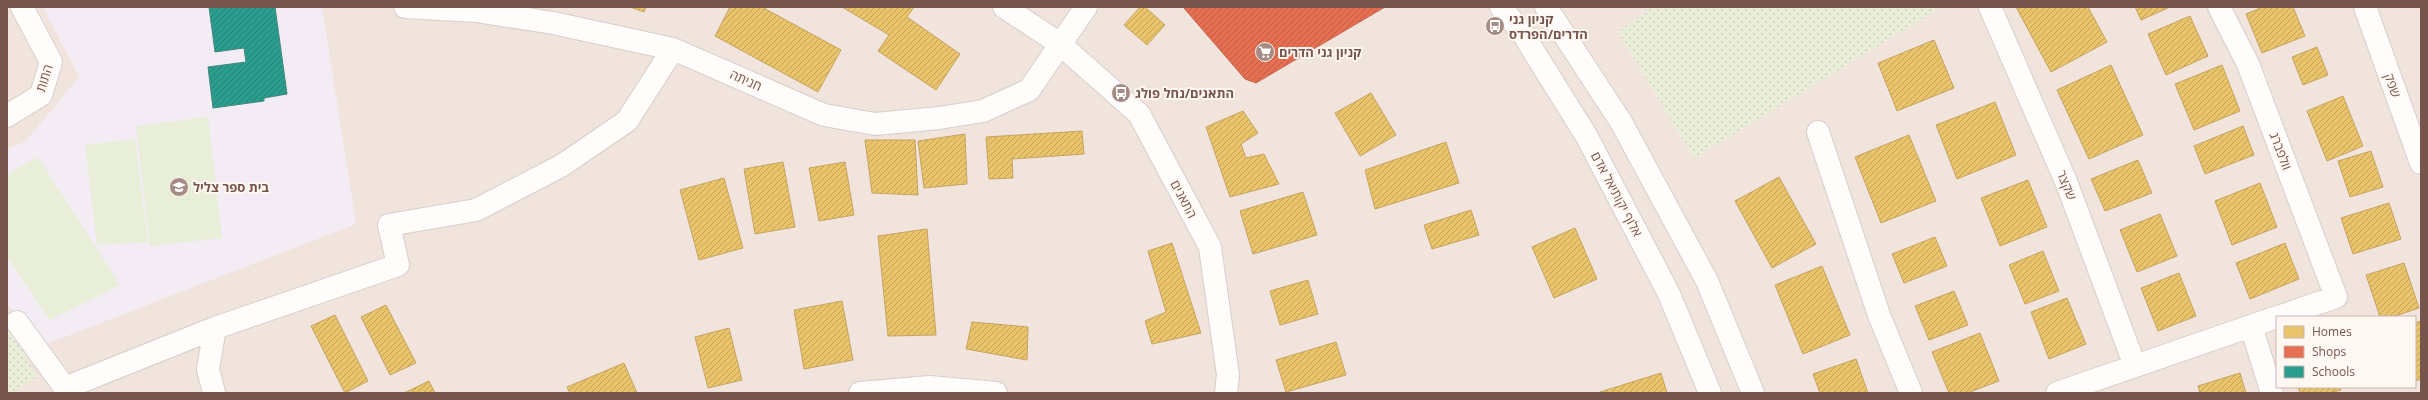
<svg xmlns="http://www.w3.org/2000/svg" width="2428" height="400" font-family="'Open Sans','Noto Sans Hebrew',sans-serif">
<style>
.residential{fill:#f1e4dc;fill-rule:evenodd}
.education{fill:#f3ecf4}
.park{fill:url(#park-dots)}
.pitch{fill:#e9eed9}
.homes{fill:url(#homes-hatch);stroke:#c7a361}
.shops{fill:url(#shops-hatch);stroke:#c56750}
.schools{fill:url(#schools-hatch);stroke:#41877b}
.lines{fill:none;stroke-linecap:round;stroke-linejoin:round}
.minor-casing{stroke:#d7ceca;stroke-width:24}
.minor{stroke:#fefdfc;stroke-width:22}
.labels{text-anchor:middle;stroke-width:4;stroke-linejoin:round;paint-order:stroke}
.poi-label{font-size:13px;font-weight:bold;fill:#77554d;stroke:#fff7f1;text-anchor:start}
.street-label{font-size:13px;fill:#77554d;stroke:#fff7f1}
</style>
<defs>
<pattern id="park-dots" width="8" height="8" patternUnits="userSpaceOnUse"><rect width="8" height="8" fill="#e9eed9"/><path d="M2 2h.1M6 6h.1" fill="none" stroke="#cbcebc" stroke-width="1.8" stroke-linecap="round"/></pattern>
<pattern id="homes-hatch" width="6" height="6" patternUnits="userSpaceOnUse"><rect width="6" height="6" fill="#e9c46a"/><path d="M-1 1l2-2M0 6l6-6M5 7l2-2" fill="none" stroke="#c2a259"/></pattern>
<pattern id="shops-hatch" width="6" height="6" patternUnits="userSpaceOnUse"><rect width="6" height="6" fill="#e76f51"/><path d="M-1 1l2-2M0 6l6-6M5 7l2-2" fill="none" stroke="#c05e45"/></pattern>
<pattern id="schools-hatch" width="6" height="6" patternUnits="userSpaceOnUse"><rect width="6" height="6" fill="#2a9d8f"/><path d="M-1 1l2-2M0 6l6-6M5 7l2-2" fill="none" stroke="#298377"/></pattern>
</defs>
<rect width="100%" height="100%" fill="#f8f3ee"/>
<path class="residential" d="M7,7H2421V393H7ZM2277,317H2415V387H2277Z"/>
<path class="education" d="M43,7H322L356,224L39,347L7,303V149L26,141L79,77Z"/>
<path class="park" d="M1654,7H1941L1694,158L1618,32Z
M7,322L37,377L10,393H7Z"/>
<path class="pitch" d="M208,117L222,238L150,246L136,126Z
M135,139L148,242L97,245L85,145Z
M38,157L120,285L49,320L7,256V174Z"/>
<path class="homes" d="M630,7H646L644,12Z
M730,7H762L841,50L818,92L715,36Z
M842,7H914L907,17L960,54L936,90L878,51L889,35Z
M1140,7H1145L1165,25L1147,45L1124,25Z
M2016,7H2088L2107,42L2051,72Z
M2135,7H2170L2141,20Z
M2263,7H2293L2305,36L2262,53L2246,14Z
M2190,16L2208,56L2166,75L2148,34Z
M1934,40L1954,88L1897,111L1878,63Z
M2317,47L2328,75L2303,85L2292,57Z
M2111,65L2143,135L2089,159L2057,90Z
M2222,65L2240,111L2194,130L2175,84Z
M1371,93L1396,135L1360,156L1335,113Z
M2343,96L2363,146L2327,161L2307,111Z
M1995,102L2016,155L1957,179L1936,125Z
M1243,111L1258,133L1241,144L1246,158L1264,154L1279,184L1230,197L1206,127Z
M2243,126L2254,155L2205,174L2194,146Z
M1082,131L1084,154L1012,159L1013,178L989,179L986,137Z
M965,134L967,184L924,188L918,141Z
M1909,135L1936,201L1881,223L1855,157Z
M865,140H915L918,195L872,193Z
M1446,142L1459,183L1375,209L1365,170Z
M2371,151L2383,187L2350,197L2338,161Z
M2138,160L2152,193L2105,211L2091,179Z
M783,162L795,227L755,234L744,169Z
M845,162L854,215L819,221L809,168Z
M1779,177L1816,244L1772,268L1735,201Z
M724,178L743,248L699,260L680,190Z
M2028,180L2047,227L2000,246L1981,198Z
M2260,183L2277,227L2232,245L2215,201Z
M1303,192L1317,235L1253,254L1240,211Z
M2389,203L2401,239L2353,254L2341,218Z
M1471,210L1479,235L1432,249L1424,225Z
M2160,214L2177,256L2137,272L2120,230Z
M1575,228L1597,279L1554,298L1532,247Z
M927,229L936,335L888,336L878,236Z
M1935,237L1947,266L1904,283L1892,254Z
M1172,243L1201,333L1152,344L1145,321L1166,312L1148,251Z
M2285,243L2299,279L2250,299L2236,263Z
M2043,251L2059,291L2025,304L2009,265Z
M2404,263L2419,308L2392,317H2380L2366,275Z
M1822,266L1850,335L1803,354L1775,285Z
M2179,273L2196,316L2158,331L2141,288Z
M1308,280L1318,314L1280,325L1270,291Z
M1954,291L1968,325L1929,340L1915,306Z
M2067,298L2086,344L2049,359L2031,312Z
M842,301L853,360L804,369L794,310Z
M386,305L416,363L390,375L361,317Z
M335,315L368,381L345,393L311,326Z
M2421,321V379L2415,381V323Z
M972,322L1028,327L1027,360L966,349Z
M729,328L742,380L708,388L695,337Z
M1980,333L1999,381L1967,393H1949L1932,352Z
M1336,342L1346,375L1286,392L1276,360Z
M1856,359L1868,393H1820L1813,374Z
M624,363L637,393H570L567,387Z
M1661,373L1667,393H1600V392Z
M2240,373L2246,393H2200L2198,386Z
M429,381L435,393H404Z
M2298,387H2340L2341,390L2330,393H2300Z"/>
<path class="shops" d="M1183,7H1385L1256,83L1245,79Z"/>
<path class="schools" d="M209,7H275L287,94L264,98V101L213,108L208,67L246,62L244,48L215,52Z"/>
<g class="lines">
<defs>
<path id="minor" d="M405,7L476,11L553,23L673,49L824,115L875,124L939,118L983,111L1029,90L1086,7
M1004,7L1060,44L1139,114L1210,247L1228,375L1226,393
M1501,7L1523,34L1587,137L1669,294L1710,393
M1546,7L1621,122L1707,281L1753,393
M1990,7L2067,184L2135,366
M2219,7L2248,64L2336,297L2278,317
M2365,7L2421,163
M7,116L41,95L51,62L22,7
M1818,132L1879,315L1911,393
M17,322L65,388L215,328L398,265L389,225L476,210L561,166L627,121L673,49
M2251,326L2272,393
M214,393L208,369L215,328
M860,393L930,387L996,393
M2057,393L2277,317"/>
</defs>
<use href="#minor" class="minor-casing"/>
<use href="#minor" class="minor"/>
</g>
<defs>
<symbol id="bus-disc" viewBox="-11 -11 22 22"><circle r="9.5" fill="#a48c85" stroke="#fff7f1"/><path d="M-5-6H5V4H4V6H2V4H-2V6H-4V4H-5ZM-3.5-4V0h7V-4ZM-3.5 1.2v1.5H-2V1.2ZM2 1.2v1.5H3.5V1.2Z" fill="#fff"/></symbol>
<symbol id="supermarket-disc" viewBox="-11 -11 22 22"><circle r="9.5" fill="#a48c85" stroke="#fff7f1"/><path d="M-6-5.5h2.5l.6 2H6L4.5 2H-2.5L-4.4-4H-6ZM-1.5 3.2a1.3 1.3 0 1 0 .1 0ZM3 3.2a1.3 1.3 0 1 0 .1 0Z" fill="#fff"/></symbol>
<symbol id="school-disc" viewBox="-11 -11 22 22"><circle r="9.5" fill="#a48c85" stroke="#fff7f1"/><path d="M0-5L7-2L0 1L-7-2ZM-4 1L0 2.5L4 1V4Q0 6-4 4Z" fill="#fff"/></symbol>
</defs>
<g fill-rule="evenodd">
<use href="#bus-disc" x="1484" y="15" width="22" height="22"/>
<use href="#supermarket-disc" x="1254" y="41" width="22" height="22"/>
<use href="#bus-disc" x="1110" y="82" width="22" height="22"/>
<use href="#school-disc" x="168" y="176" width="22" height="22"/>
</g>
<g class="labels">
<g class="poi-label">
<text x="1509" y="24">קניון גני<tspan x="1509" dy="15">הדרים/הפרדס</tspan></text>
<text x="1279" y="57">קניון גני הדרים</text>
<text x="1135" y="98">התאנים/נחל פולג</text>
<text x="193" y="192">בית ספר צליל</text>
</g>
<g class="street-label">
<text transform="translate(44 78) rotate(-72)" y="5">התות</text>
<text transform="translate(746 80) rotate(24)" y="5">חניתה</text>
<text transform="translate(2393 85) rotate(70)" y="5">שפק</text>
<text transform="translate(2281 151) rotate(69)" y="5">וולפברג</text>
<text transform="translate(2067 185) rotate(68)" y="5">שקצר</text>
<text transform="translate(1617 194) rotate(62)" y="5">אלוף יקותיאל אדם</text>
<text transform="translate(1184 199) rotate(62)" y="5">התאנים</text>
</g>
</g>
<rect width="2428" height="400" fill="none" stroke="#77554d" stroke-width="16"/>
<rect x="2276" y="316" width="140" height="72" fill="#fff7f1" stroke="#c9b6af"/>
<rect x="2284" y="326" width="20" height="12" fill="#e9c46a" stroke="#c9b6af"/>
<text x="2312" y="336" font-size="12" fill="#77554d">Homes</text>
<rect x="2284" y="346" width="20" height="12" fill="#e76f51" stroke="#c9b6af"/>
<text x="2312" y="356" font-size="12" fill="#77554d">Shops</text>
<rect x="2284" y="366" width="20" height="12" fill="#2a9d8f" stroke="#c9b6af"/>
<text x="2312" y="376" font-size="12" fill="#77554d">Schools</text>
</svg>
